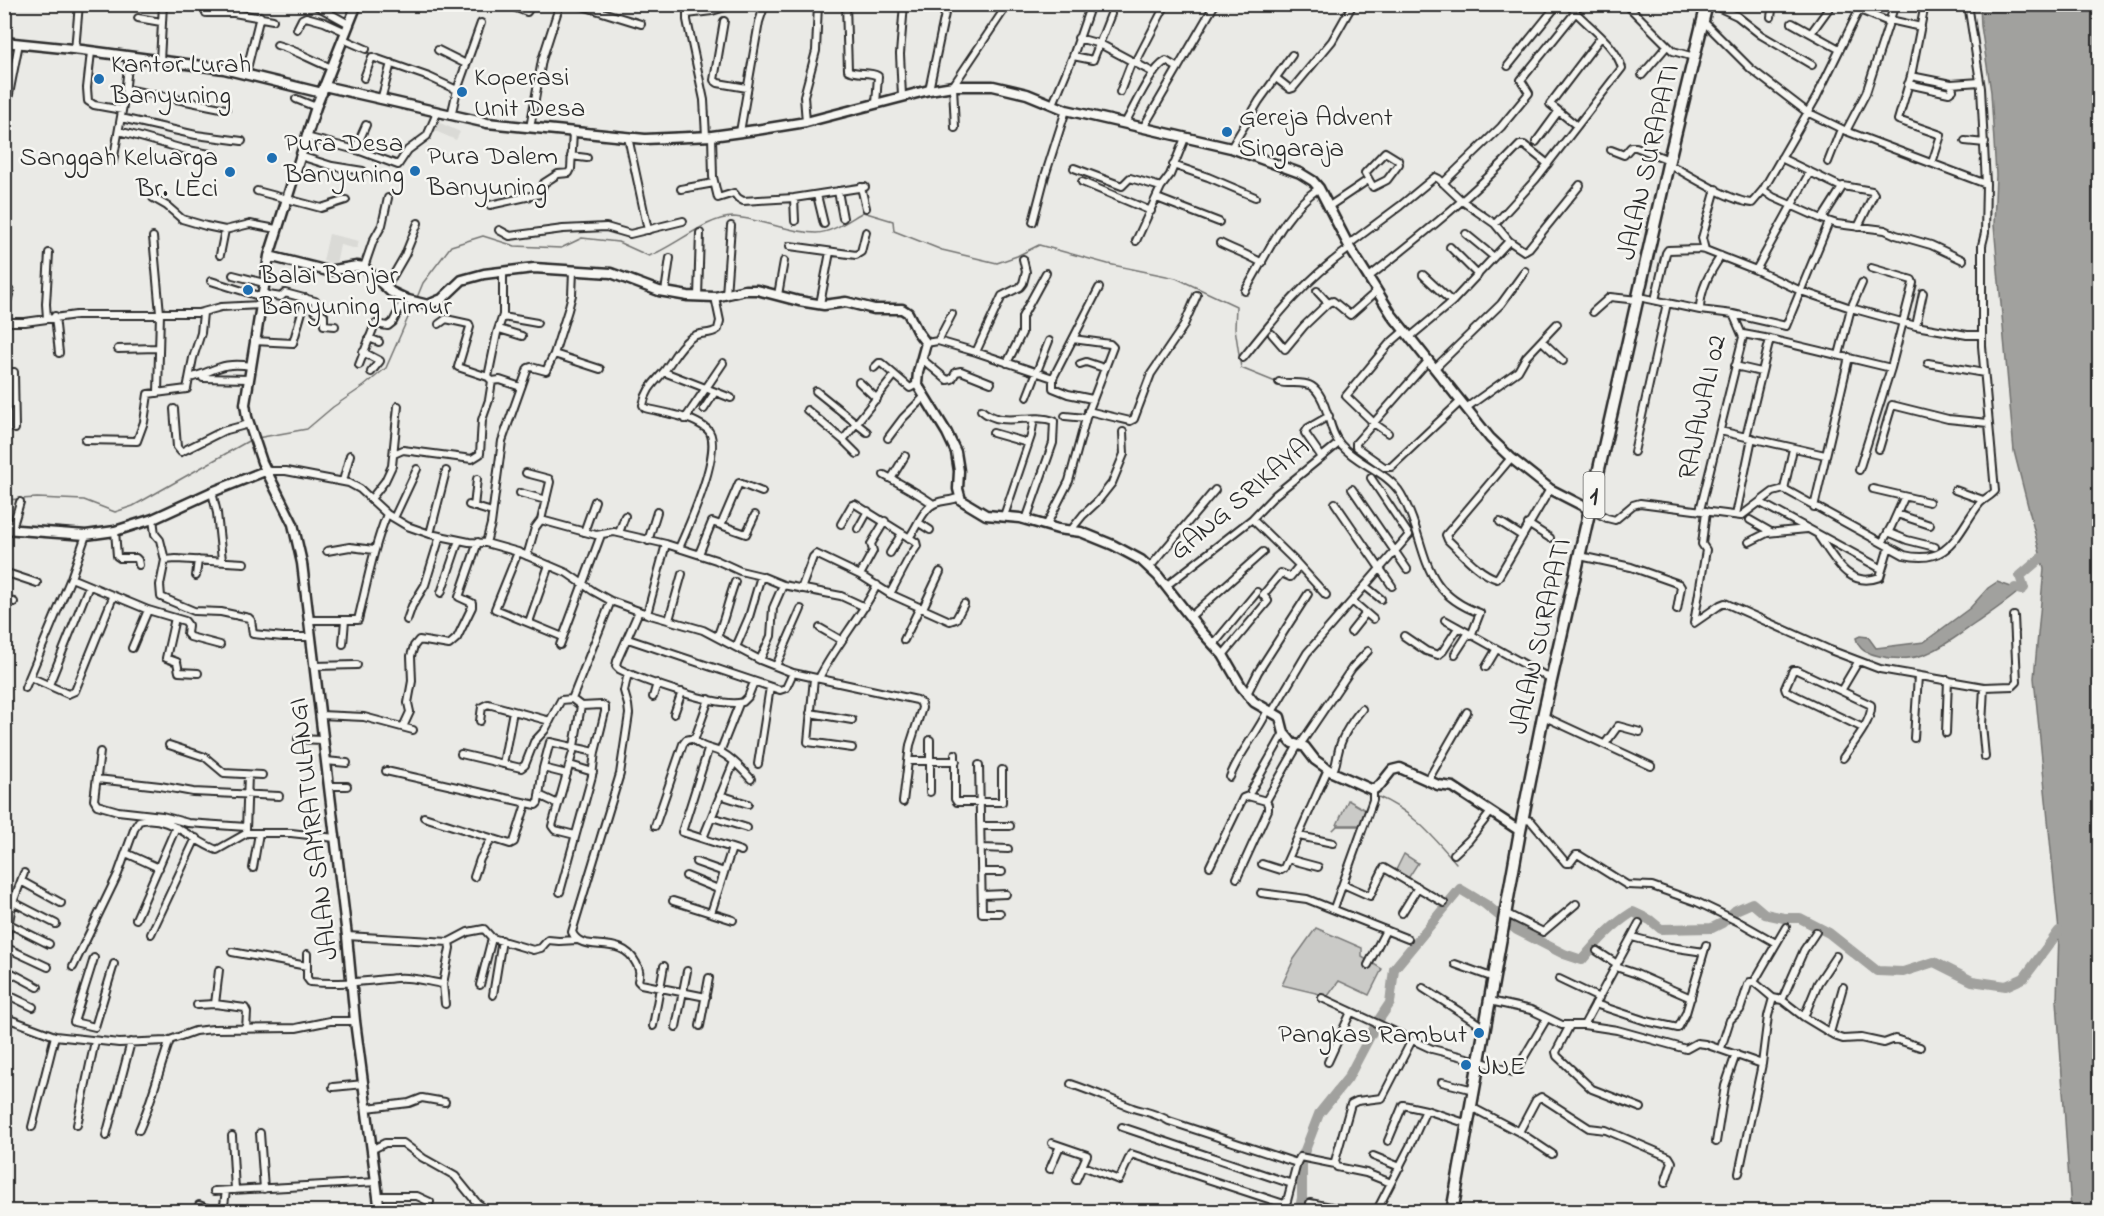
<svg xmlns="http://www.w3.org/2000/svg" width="2104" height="1216" font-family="'Indie Flower',sans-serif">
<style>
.built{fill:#dadad6}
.green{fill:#cacac7;stroke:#7a7a79;stroke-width:1.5}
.water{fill:#a1a19e;stroke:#727270;stroke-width:1.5}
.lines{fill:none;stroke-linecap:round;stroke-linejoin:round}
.stream{stroke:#727270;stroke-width:1.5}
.river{stroke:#a1a19e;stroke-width:10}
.street-casing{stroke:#2b2b2b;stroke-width:10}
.secondary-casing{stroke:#2b2b2b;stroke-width:13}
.highway-casing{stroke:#2b2b2b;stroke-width:15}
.street{stroke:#f6f6f2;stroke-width:6}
.secondary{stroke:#f6f6f2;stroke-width:8}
.highway{stroke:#f6f6f2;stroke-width:10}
.poi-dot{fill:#1f6fb2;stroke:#f6f6f2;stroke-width:2}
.labels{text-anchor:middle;stroke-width:5;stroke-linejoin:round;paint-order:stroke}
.shield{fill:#f6f6f2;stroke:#686867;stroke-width:1.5}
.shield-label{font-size:26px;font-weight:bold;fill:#2b2b2b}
.poi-label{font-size:27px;fill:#2b2b2b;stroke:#f6f6f2;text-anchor:start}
.street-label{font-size:27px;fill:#2b2b2b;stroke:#f6f6f2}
</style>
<rect width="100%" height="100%" fill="#eaeae6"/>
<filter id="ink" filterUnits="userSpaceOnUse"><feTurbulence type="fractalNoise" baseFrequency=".0167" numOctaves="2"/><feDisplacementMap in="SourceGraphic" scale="12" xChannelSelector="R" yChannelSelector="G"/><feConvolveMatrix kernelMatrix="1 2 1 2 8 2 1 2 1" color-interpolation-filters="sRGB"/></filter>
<g filter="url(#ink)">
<path class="built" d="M436,121L460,132L456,140L433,130Z
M329,234L359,241L357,249L340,245L336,264L323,261Z"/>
<path class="green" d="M1348,800L1367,811L1362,825H1337Z
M1404,854L1418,863L1407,880L1395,872Z
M1316,928L1362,948V957L1382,969L1369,995L1339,981L1328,996L1282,985L1294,959Z"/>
<path class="water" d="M1980,5H2099V1211H2071L2057,1000L2059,931L2034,678L2044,569L2014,451L1994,225L1996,175L1991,92L1981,26Z
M1997,582L2017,589V593C2004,604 1990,613 1976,623C1943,646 1921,666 1879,656C1867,653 1859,651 1856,638L1860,636L1868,637L1876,648L1924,642L1970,608L1988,588Z"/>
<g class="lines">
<path class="stream" d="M416,300L423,283L451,246L483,236L515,246L561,248L582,238L618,242L649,256C674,247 707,217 733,217C758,218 790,233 816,233C832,233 849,220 863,212L893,221L894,231L942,250L997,263L1017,256L1039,245L1108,264L1176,278L1236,306L1235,328L1241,368L1278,383
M257,438L307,429L333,407L364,386L386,368L414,304
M4,500L37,498L84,500L115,512L133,506L250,440
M1376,796C1410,809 1433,836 1456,863
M1333,830L1337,826H1361"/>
<path class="river" d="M2015,588L2021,590L2024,588L2020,576L2041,558
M1299,1212L1302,1198V1158L1319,1114L1348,1078L1378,1021L1390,1003L1394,969L1460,889L1485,904L1517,930L1564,954L1582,960C1597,942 1612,925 1633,912L1650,920L1661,929L1712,928L1722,923L1736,910L1752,903L1765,914L1784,918H1800L1829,933L1877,971L1903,972L1934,962L1972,981L2006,986L2024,978L2059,931"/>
<defs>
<path id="street" d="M313,4L349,24
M506,4L527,12L532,4
M576,4L641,24
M687,4V20L704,100L706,136
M846,4L848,70C857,75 869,71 878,76L876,104
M1626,4L1673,51L1694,57
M1711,4L1737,16L1761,35L1812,65
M1762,4L1772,7
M1845,4L1889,22
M1925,4L1911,76L1898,120L1941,135L1932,163
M1968,4L1981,88L1986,184
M206,13H234L273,20
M687,14L712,11L735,4
M1771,17L1773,4
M138,18L161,22
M1890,20L1921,27
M724,21L714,80L718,83L747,88
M1792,23L1839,49
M297,29L302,19L306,17L324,22L346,32
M1811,33L1832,4
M1078,38L1100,44L1154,73
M343,39L366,49
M277,45C296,50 313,61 332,68
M75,50L79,4
M438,50L466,64
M91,52L87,88L88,101L94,105L122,110
M1073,56L1093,60L1111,14
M160,61L163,4
M1136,62L1166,4
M1508,66L1558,4
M246,73L260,16
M1642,75L1667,46
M364,78L372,57L429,77L457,90
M1276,78L1290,89L1293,88L1332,41L1353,4
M1908,84L1949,93L1953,90L1951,84L1911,76
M1951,84L1980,82
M126,89L226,109
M929,90L947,4
M1120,92L1132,61
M902,96L900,54L904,4
M296,99L316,107
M381,100L391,63
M1053,104L1073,56L1091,4
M451,116L457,90L481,23
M121,118L196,135L242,141
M4,120L19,43
M806,122L804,96L816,51L818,4
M1125,123C1135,106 1150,70 1166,61L1178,68
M1577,126L1550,104L1601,37
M530,128L542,60L560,4
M955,128L953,86L1006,7
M1143,128L1215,4
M119,131L183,149L215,155
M1846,131L1866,93L1895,4
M740,132L759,22L765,4
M712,136L713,177L718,198L734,193L738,198L743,201L794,198L865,187
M306,137L360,151L398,165L408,150L427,136L437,113
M628,137L648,230
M1965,141L1985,143
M1536,142L1558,112
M1231,148L1259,101L1292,55
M355,150L366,125
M1611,150L1624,155L1631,147H1636L1669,160
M1385,152L1398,160L1399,164L1387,180L1373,187L1365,173Z
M300,156L332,166L363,171
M571,156L587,158
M1781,158L1841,187
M113,162L125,94L129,57
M1828,162L1841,129
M1669,164C1690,176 1730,201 1752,203L1763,190L1816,98L1862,4
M1173,165L1208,177L1255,197
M1074,168L1122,186L1130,178L1161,187
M1082,182L1151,211
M1443,183L1501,127L1529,93L1521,80L1575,13
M861,187L866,208
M681,189L714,183
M1763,190L1773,197L1822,219L1837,224L1885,230L1896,235L1931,245L1963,260
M257,191L321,208L346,200
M838,191L843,218
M817,195L824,224
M153,198L167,206L182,219L206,226L225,230L250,224L276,229
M794,198L795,221
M1157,198L1219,222
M490,205L540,194L544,183L558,174L569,173L571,169L573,131
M1328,207L1368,180
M1822,219L1843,186L1872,191L1874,194L1858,227
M1033,222L1045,176L1066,110
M1495,224L1536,179L1622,68C1615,42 1584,24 1568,4
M499,230L510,236L563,229L606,227L630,234L683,221
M1466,234L1494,257
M153,237L160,313L158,393
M1136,241L1161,187L1170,175L1185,138
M1220,243C1234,250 1249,255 1262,263
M1349,244L1400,206L1435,177L1439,179L1462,201L1495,224L1509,241L1524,251L1529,248L1580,185
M790,246L856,255L861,252L866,232
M1450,247L1478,275
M1705,250L1702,238L1716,189
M220,255L225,230
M364,267L373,241L382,225L388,198
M1756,270L1810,172
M233,275L264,283
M1423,275L1452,302
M1369,277C1421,236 1474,194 1520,145H1524L1548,164
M211,281L262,297
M386,288L405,255L418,223
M1245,291C1268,254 1282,214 1319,188
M1317,291L1328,303
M665,292L670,258
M262,294L281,297L285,293L315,301V311L324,315V325L335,326
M726,295L731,226
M778,295L784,261
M698,297L700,233
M1639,297L1700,310L1733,314L1786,326L1829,222
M1655,300L1666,253L1668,250L1699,249L1705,250L1756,270L1801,291L1851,308L1916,326L1967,335H1982
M820,304L830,252
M1700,310C1700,289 1710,272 1721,256
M4,312L10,291
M1593,312L1610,297L1638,300
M160,313H199L221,307L260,305
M55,316L59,353
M503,317L537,323
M47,318L46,304L49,253
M4,322H25L76,315H160
M1916,326L1923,293
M499,329L522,336
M1272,334L1285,349L1304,326L1328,303L1333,301L1350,315L1377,291
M1743,334L1770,339L1891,368
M1410,337L1452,302L1509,241
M369,338L379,342
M254,341L293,343L306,298
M938,341L952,314
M1542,341L1563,361
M926,343L938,341L976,352L1053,378L1099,288
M118,349L158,348
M363,352L380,361L371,372
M976,352L1002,296L1020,287L1023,283L1026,272L1023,259
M554,354L600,369
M1839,355L1851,308L1862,283
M1243,358C1278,314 1304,281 1350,248
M922,359L947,380L952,379L956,372L961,371L991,383
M1429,360L1356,443V447L1384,467H1391L1460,402
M1007,363L1022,333V317L1046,273
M1928,363L1984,373
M1080,364L1086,362L1104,368
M359,365L375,324L388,326L393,322L405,298
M1735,366L1761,372
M874,368L879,363H881L910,388L917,384
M1435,368L1501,304L1525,271
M664,372L731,398
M4,373L14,372L15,429
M488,377L497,333L503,315V271
M190,378C215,371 222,361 251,366
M203,378L249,379
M1053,378V388L1068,394L1092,399
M492,381L500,380L521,387
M859,382L877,399
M1279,382C1290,385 1305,380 1314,388C1329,402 1328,432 1341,445C1358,465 1387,471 1401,494C1429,542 1416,591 1480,613L1471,636
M816,391L867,432
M1027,397L1049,341
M1466,408L1518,371L1526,357L1557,324
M174,409L177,447L181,452L223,431L249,424
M704,409L715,392
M807,410L843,440L857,454
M981,410C1002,429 1031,412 1054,421L1053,443L1026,520
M1088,411L1130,421L1134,419L1151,374L1183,327L1197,295
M1065,416L1086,418
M685,419L723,363
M1720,431L1825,455
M993,433L1028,443
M1388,433L1375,424L1346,396L1389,344L1404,331
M1746,437L1770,339
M888,438L903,418L924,397
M85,440L137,441L144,422L148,394L187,389L193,358L201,333L203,313
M843,440L894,376
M1879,449L1892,405L1948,419L1988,423
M1634,452L1667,303
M394,454L403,450L472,459L480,454L482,420L489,400L492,381L488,377L458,367L470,327L469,324L446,319L439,324
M1321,456L1305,433L1308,428L1329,416
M1511,458L1446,535L1448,540C1462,553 1478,573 1497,579L1499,576L1550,489
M1859,470L1891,368L1913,283L1912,280L1871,268
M265,471H286L349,483L360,489L387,514L407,526L430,534L469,542L486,543L518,552L567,573L593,591L611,601L647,614L703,630L760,660L793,673L917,700L921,703L922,708L910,745L903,802
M526,473L549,479L550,482L541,520L535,528L527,556
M884,475C901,484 918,493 933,504
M891,479L905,456
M343,481L350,455
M1352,489L1407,569
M1784,489L1793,449
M1873,489L1929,502
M1955,490L1983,500
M212,492L217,513L222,560
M520,493L546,500
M371,499L385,481L392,466L398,406
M1335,503L1392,586
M1761,503L1882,569
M469,505L492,512
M474,507L477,479
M1814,507L1849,357
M1591,510L1607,518L1615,520L1633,505L1640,503L1741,516L1773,492L1784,489L1904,555C1951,566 1957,532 1980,503C1985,498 1991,496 1995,491L1982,346V245L1985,233L1986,184L1846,131L1807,112L1751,69L1703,21
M1700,510L1743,337L1733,314
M1897,514L1930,525
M1736,515L1752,438
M1004,516L1031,436L1034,419
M394,518L417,469
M153,519L155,534L160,540L165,560L160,585L161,597L194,611L221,612L249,618L251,620L253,634L283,637H311
M1252,519L1296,562L1326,595
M541,520L596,535L614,532L666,544L716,560L740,571L761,576L783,585L841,596L865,607
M1750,520L1771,532
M1500,522L1522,536
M919,523L930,530
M841,524L852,505L855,504L916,542L917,546L911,555
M1528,524L1550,538
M721,525L739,483L762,492
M1046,526L1069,481L1086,418L1113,347L1110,344L1073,339
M12,529L20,502
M858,529L868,511
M1071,530L1083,515L1097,502L1112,483L1124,454L1123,432
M115,531L117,556L120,558H136L138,560L139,565
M584,532L595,501
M1888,532L1907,540L1935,547
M619,533L625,516
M430,534L446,471
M1819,537C1835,559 1848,589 1880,577L1889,546
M909,538C917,527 923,508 936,503C944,500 951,501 960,497
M648,541L657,512
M1749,542L1767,533L1807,529
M486,543L491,524L502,441L528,368L531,367L546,371L554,354L568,310L572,295L573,271
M1882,543L1891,527L1904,498
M679,548C688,528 726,444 707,429C691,416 664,413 645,408L643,405C647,387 655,383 665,370C674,358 680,345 692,337C700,331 710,336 718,329L720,321L715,297
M327,551L350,547L374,550
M518,552L495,609L563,637
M890,553L902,533
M699,554L712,522L746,534L755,515
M1580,556L1631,567L1679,584L1681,587L1677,610
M165,560L176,559L244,563
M1150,567L1215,490
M4,572L37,583
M860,575L873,551L871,544L885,521
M196,576L198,560
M71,578L148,610L185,621L188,625L187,634L190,637L220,645
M1166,586L1252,519L1275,495L1339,443
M1365,586L1381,599
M801,589L813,557L816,554L860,575L890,594L950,621L956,619L964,604
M441,593L459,540
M890,594L909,558
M4,599L14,602
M1352,601L1373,619
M923,608L940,572
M639,611L617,661L616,666L619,669C641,680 721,709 743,702L748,697L754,682
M647,614L666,544
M1190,617L1263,552
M175,618L166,658L177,662L179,672L198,673
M309,620H358C367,584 373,549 387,514
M407,620L412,606L425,585L440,536
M669,620L682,574
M1445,620L1551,679
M529,622L549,565
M1694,623L1720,605L1725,603L1830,650L1880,669L1984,687L2013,686L2017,682L2014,616
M1694,623L1706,550L1702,544L1706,511
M820,628L841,640
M1351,632L1366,613
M1404,636L1426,651L1438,655L1443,651L1458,628
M717,637C725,619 728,600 735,582
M628,639L780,690L786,688L793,673
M904,640L920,607
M343,644L345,620
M1214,644L1257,592
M560,645L601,535
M736,647L749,617L761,576
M132,648L148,610
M1455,654L1468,634
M1223,655L1268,601L1263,595L1281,573L1290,577L1299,566
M760,660L771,636L773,608L783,585
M314,666L357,665
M776,666L801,609
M1486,667L1496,650
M628,673L624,691L628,705L629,714L620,774L572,932C582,956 620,932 636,963C640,970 640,973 638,981L641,984L706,997
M30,677L68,694L75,691L113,597
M814,678L808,742L852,748
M819,678C836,645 860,618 877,585
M49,685L89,586
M1984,687L1982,725L1985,757
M25,688L71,578L86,535
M1842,689L1858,662
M1247,694L1258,672L1308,594
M653,697L657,683
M572,699L611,601
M1272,712L1307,653L1409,535L1371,478
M810,713L852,720
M674,714L682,692
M320,715L364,717L413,730
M1543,716L1651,766
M480,721L482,707L488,704L550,721
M403,727L410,712L408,703L412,681L411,656L414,646L419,640L449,645L457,638L472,607V603L459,597L478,542
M1946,733L1948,680
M1914,738L1918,676
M298,739L323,740
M693,739C704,750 711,747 722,753C733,759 743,770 751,779
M930,740V792
M1605,744L1618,726L1640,732
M169,745L205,757L224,773L262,775
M1300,745L1352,668L1368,651
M708,750L682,832L741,851
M100,752L94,800L97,805L118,811L162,816L188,823L246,827
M720,752L739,704
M461,754L521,768L525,765L534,742L545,730L561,700L572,699L581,706L602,705L605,707V712L595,752L592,776L560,892
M955,754V799L957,802H1002V770
M1843,758C1852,745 1873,720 1871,705L1797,670H1793L1785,688L1786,691L1863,728
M326,761L347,763
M908,761H956
M503,764L513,711
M758,764L770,687
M570,765L593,772
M979,765L982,913H1000
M543,768L567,774
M386,771L536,805L538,803L543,768L550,742L595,752
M1332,772C1337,765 1336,760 1338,753C1341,737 1352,721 1362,709
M1230,777C1239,753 1257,734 1268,710
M97,779L160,786L193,792L279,796
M1428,780L1467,712
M329,786H347
M1251,791L1284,733
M539,795L558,804
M720,795L748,804
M424,817L510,844L514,842L526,804
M712,817L747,828
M1522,819L1531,821L1566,863H1570L1576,855H1579L1627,885L1652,886L1697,902L1739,922L1776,943
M655,826L683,744L686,740L695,738L709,699
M982,826H1010
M246,830L248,775
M575,835L555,830L552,826L573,752L581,706
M1299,836L1333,843
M703,838L734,762
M982,848L1008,849
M126,853L159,868
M1454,854L1469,840L1491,812
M1288,859L1318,867
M696,862L724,872
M1262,864L1281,870L1284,868L1328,769
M1210,866L1243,798L1248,796L1266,801
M253,868L259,833
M982,872H1002
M686,876L718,889
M474,877L480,859L492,838
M1237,878L1268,810V805L1266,801L1298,745
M21,881L61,903
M1343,884L1370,896L1384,868L1444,903
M1261,893L1307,899L1408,939
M982,895L1006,894
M673,901L733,920
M13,902L56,924
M1334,908L1373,800V790
M711,913L732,848
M1402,913L1418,887
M1505,913L1543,932L1576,904
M136,919L176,827
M9,924L49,944
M151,934L196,838
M347,936L449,942L468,932L484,929L492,938L533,950L541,948L548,940L559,941L577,940
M1632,937L1670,947L1704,952
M5,947L48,967
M4,949L12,905L24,873
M1597,951L1617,964
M232,952L307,966
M307,954V978L310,982C341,985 366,981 396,978C412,976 428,982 443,984
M94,958L74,1022L95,1027L114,964
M1455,964L1494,978
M1368,965L1386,930
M73,967L118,874L135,827L139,821C168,813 192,841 217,850L247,833H291L335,838
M1616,967L1634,973L1691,998
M4,969L38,987
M1559,979L1599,998
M1754,982L1773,998L1782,1000L1804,1017L1837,1037L1843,1039L1861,1038L1884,1043L1895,1039L1920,1047
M480,985L492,938
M1423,988L1485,1028
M4,993L33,1007
M493,995L502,940
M1322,998L1432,1049L1479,1061L1513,1072L1517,1069L1547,1018
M1782,1000L1804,950L1816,932
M1490,1001L1531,1010L1562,1025H1584L1617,1030L1686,1049L1697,1043L1705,1044L1762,1064
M215,1004L219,970
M445,1004L443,984L450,948L449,942
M1595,1004L1646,1021L1678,1028L1686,1013L1706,945
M197,1005L215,1004L245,1008L247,1012L246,1029
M1804,1017L1818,983L1836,956
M4,1020L9,1019L55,1036L119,1043L167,1041L195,1031L213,1029L296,1028L330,1021H355
M1570,1025L1556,1052L1557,1056L1592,1089L1641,1108
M1584,1025L1639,923
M653,1026L664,966
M700,1026L709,978
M676,1027L687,971
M1830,1033L1843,987
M1721,1048L1730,1020L1740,1010L1748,985L1750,982H1754L1786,927
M1328,1062L1351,1012
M1442,1082L1474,1090
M1071,1084C1092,1091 1112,1100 1133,1108C1146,1112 1158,1114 1169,1121L1297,1163L1300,1157L1335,1164
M333,1087L364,1084
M1471,1107L1519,1132L1552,1154
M367,1108L409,1103L422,1098L445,1102
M77,1125L95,1041
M32,1127L55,1036
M1122,1127L1292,1184
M139,1130C152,1101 159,1070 170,1040
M1519,1132L1536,1100L1541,1097L1589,1128L1606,1130L1669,1157L1672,1162L1665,1183
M260,1133L264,1189
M106,1136L131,1042
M232,1136L235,1190
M1388,1141L1403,1105L1426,1110L1468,1124
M1716,1142L1725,1086L1736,1054
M1052,1143L1087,1155L1076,1180
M373,1149L385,1143H403L423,1158L455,1176L477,1203L489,1212
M1373,1156L1400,1167
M1083,1166L1119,1180L1131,1154L1284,1204L1287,1201L1297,1163
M1050,1169L1060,1146
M1739,1173L1762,1064L1768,1016L1773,998
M1391,1183L1366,1173L1337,1167L1335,1161L1351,1104L1357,1101L1382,1098L1412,1040
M214,1191L377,1182
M378,1196H417L430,1202
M1310,1203L1358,1212
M199,1205L217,1212
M223,1212L226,1191
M1376,1212L1410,1146L1426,1110"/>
<path id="secondary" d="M357,4L316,107L269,256L245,404L247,417L262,462L293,524L302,563L347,936L355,1021L380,1212
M4,42L82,50L224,69L322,93
M324,86L487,123L645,139L712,136L756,130L806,122L929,90L953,86H993L1027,94L1066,110L1231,148L1300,173L1313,181L1319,188L1350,248L1392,315L1490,438L1511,458L1550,489L1591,510
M269,256L328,271L357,266L364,267L391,292L408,300L428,305L442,299L462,280L484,274L534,268L611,273L659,291L688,296L715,297L745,290H757L799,301L824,305L846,302L874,309H902L908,313L917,331L926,343L918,372L917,384L947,433L956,452L959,471L958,489L961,500L986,515L1020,518L1058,529L1081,532L1113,545L1141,560L1158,576L1201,631L1223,655L1241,686L1254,702L1280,717L1284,733L1292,743L1305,747L1315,760L1332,772L1373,790L1380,785L1392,770L1400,768L1438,785L1453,787L1520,831
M4,529L86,535L115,531L153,519L212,492L265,471"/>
<path id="highway" d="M1452,1212L1520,831L1543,716L1669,160L1707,4"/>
</defs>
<use href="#street" class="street-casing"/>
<use href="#secondary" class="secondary-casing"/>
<use href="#highway" class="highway-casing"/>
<use href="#street" class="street"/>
<use href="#secondary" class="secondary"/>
<use href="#highway" class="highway"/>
</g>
</g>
<g class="poi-dot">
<circle cx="99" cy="79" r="6"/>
<circle cx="462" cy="92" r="6"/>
<circle cx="1227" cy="132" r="6"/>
<circle cx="272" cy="158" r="6"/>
<circle cx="415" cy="171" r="6"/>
<circle cx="230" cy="172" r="6"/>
<circle cx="248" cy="290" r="6"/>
<circle cx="1479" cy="1033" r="6"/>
<circle cx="1466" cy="1065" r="6"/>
</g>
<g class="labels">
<rect class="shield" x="1583.5" y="472" width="21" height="46" rx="4.5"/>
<g class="shield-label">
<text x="1594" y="504">1</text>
</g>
<g class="poi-label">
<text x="111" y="72">Kantor Lurah<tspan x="111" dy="31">Banyuning</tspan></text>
<text x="474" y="85">Koperasi<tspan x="474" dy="31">Unit Desa</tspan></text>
<text x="1239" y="125">Gereja Advent<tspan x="1239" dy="31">Singaraja</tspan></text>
<text x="284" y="151">Pura Desa<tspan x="284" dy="31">Banyuning</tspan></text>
<text x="427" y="164">Pura Dalem<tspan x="427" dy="31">Banyuning</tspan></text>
<text x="218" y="165" text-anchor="end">Sanggah Keluarga<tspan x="218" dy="31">Br. LEci</tspan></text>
<text x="260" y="283">Balai Banjar<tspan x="260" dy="31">Banyuning Timur</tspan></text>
<text x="1467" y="1042" text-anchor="end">Pangkas Rambut</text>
<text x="1478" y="1074">JNE</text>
</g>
<g class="street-label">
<text transform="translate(1647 162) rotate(-77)" y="9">JALAN SURAPATI</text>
<text transform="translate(1701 407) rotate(-78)" y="9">RAJAWALI 02</text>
<text transform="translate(1239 498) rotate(-40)" y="9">GANG SRIKAYA</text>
<text transform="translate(1539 636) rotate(-77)" y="9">JALAN SURAPATI</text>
<text transform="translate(312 829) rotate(-97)" y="9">JALAN SAMRATULANGI</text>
</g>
</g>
<rect width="2104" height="1216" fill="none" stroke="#f6f6f2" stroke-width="24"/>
<rect x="12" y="12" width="2080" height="1192" fill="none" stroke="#2b2b2b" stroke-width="2" filter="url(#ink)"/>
</svg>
